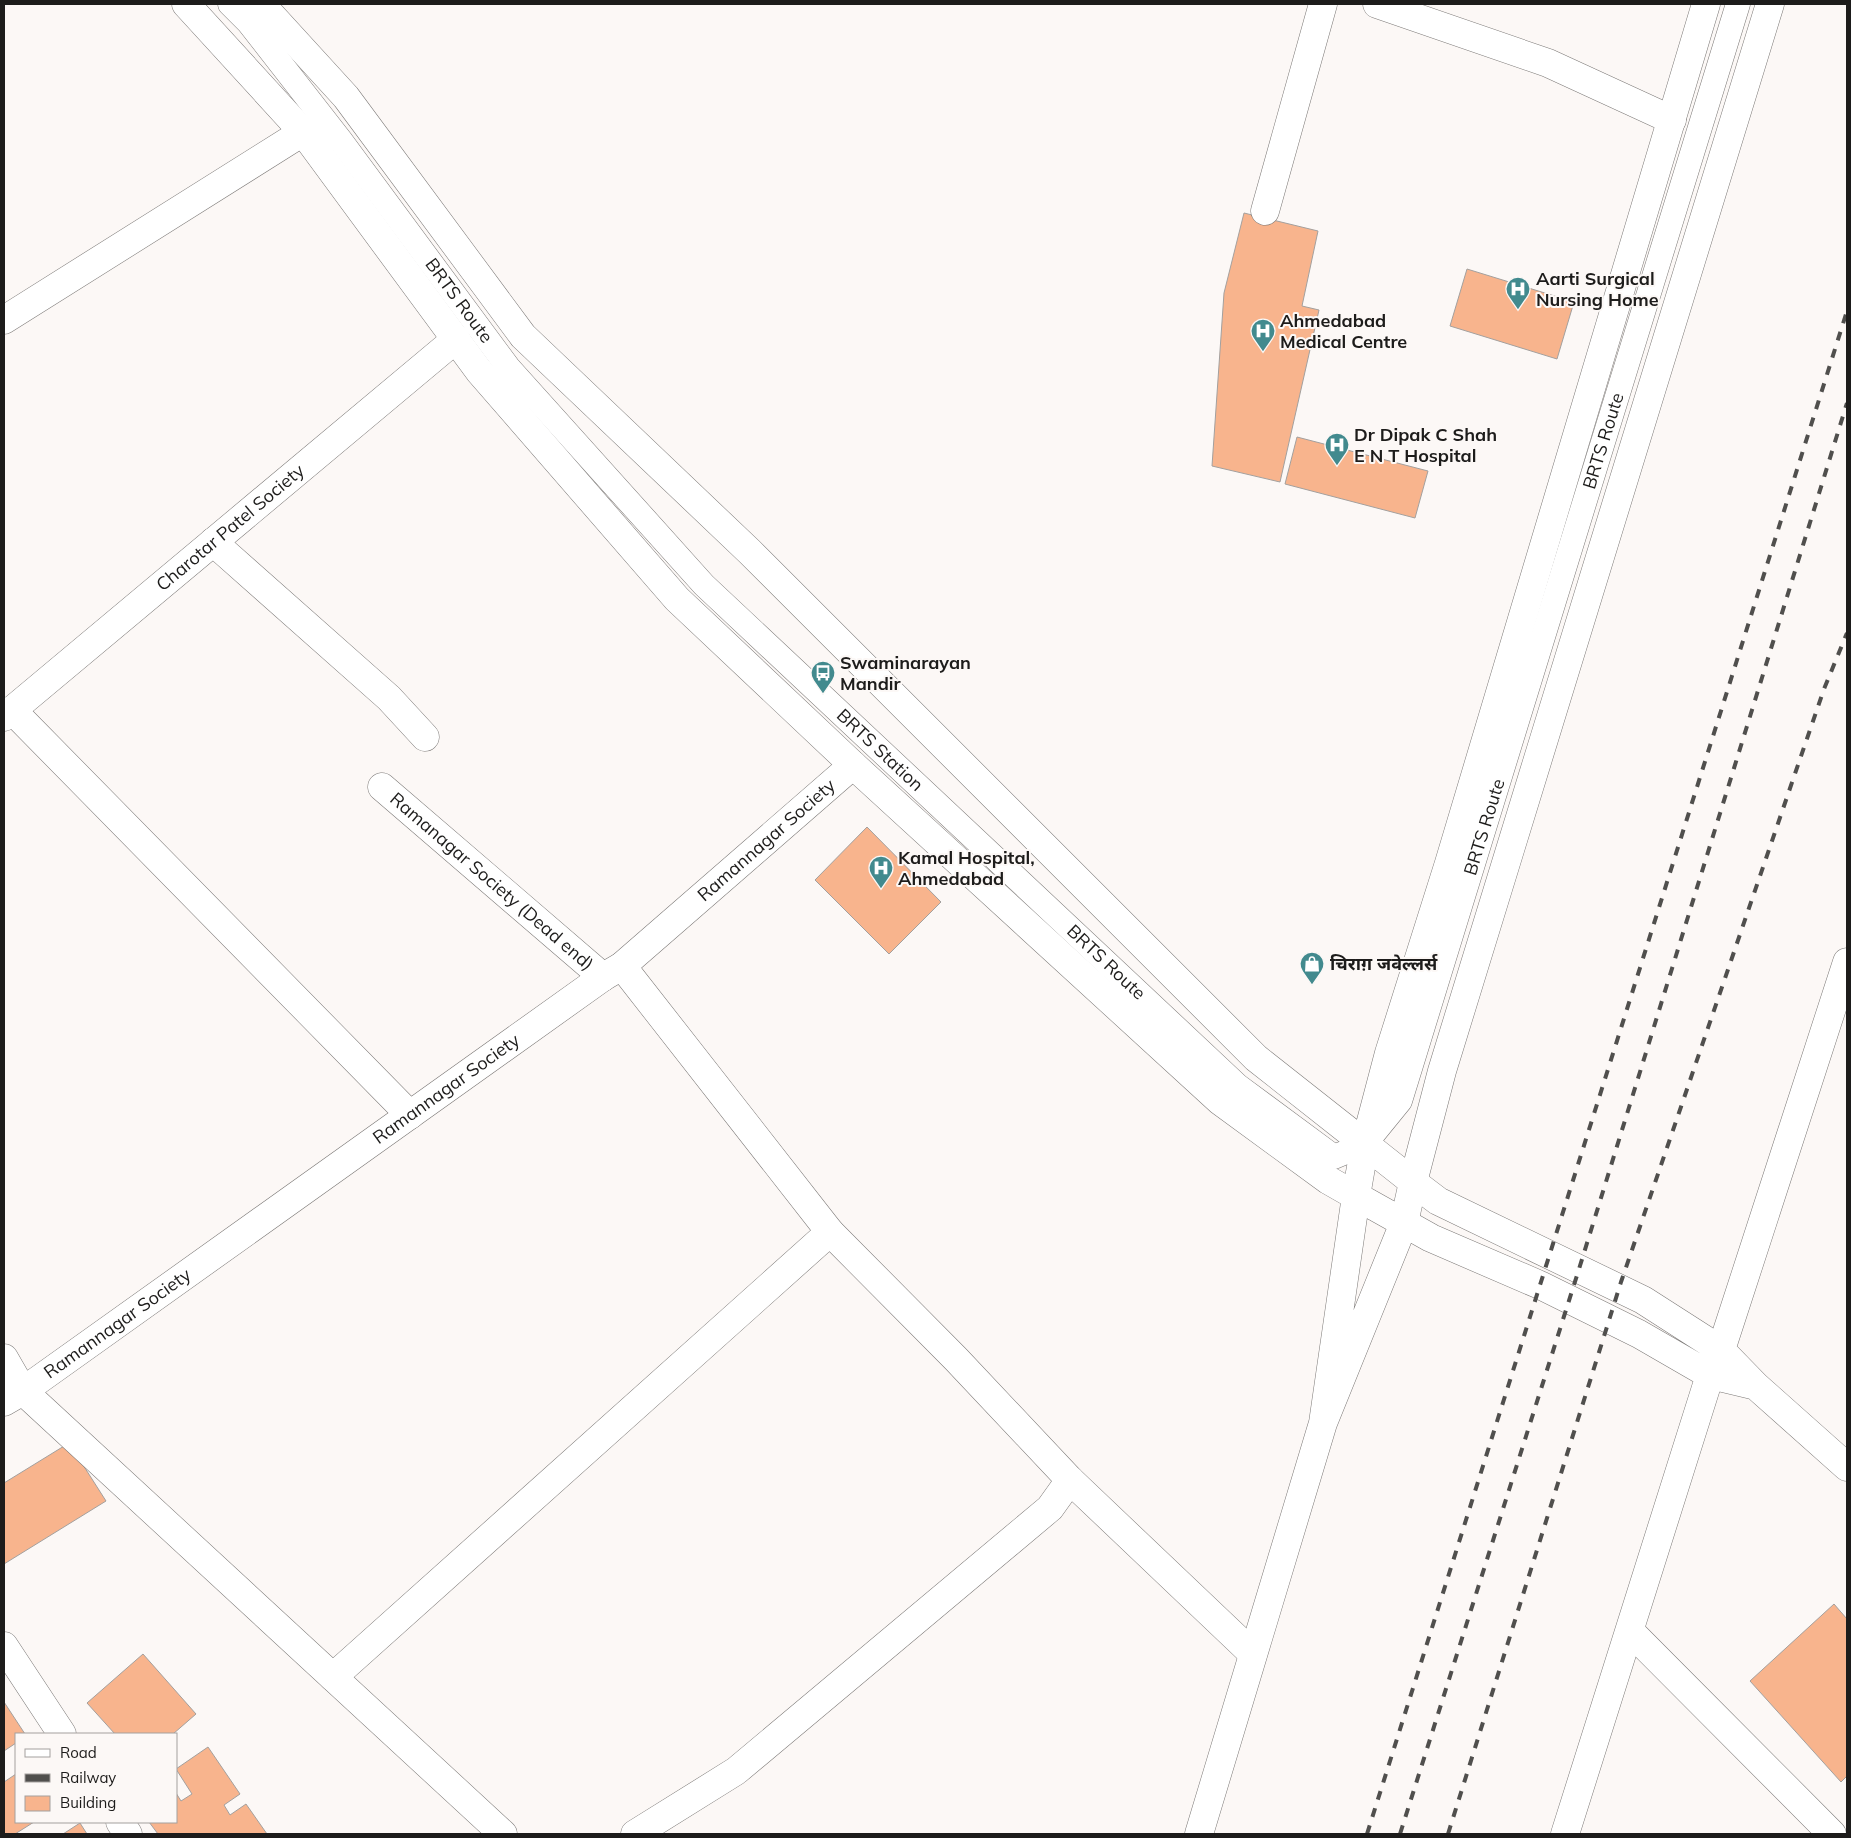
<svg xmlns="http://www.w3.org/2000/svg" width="1851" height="1838" font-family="Mulish,'Noto Sans Devanagari',sans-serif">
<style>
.building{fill:#f8b48d;stroke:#a3a09e}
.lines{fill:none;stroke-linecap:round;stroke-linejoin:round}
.lane-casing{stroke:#7c7977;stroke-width:25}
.street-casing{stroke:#7c7977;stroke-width:29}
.secondary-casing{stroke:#7c7977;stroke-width:29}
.lane{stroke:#fff;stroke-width:24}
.street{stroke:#fff;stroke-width:28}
.secondary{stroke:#fff;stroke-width:28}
.rail{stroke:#504f4d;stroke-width:4;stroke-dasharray:9 9;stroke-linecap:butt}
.labels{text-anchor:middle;stroke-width:4;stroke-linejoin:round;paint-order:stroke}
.poi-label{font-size:18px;font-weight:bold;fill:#1d1c1b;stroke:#fcf8f6;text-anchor:start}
.street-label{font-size:18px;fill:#1d1c1b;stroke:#fcf8f6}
</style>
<rect width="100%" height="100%" fill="#fcf8f6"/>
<path class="building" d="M1244,213L1318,231L1302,306L1319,310L1280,482L1212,466L1224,293Z
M1467,269L1574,302L1557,359L1450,326Z
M1297,437L1428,471L1415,518L1285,484Z
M867,827L941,902L889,954L815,880Z
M69,1443L106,1501L4,1564V1483Z
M1834,1604L1847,1619V1776L1841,1782L1750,1681Z
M143,1654L196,1714L173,1734H115L87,1703Z
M4,1702L25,1734H16V1743L4,1751Z
M208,1747L240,1794L224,1805L230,1815L246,1804L267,1834H158L149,1822H176V1793L181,1801L192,1794L176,1769Z
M16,1774V1822H34L15,1834H4V1782Z
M80,1823L87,1834H63Z"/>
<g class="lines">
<defs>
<g id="lane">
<path id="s1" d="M230,4L249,23L341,141L508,367L704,585L1238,1086L1334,1157L1365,1144L1400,1101L1738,4"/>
</g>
<g id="street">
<path d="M1377,4L1548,63L1672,120"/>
<path d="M1265,211L1323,4"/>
<path d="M4,320L303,132"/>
<path d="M213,542L389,698L425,737"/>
<path d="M12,710L410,1115"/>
<path id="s2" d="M4,717L456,339"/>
<path id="s3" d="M382,787L603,977"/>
<path d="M622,966L830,1232L956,1359L1070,1480L1252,1653"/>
<path d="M4,1358L23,1391L503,1834"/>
<path id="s4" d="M4,1402L23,1391L603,977L622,966L853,765"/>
<path d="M1630,1631L1832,1834"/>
<path d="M4,1646L62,1734"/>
<path d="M333,1677L830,1232"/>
<path d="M120,1822L128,1834"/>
<path d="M635,1834L736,1771L1050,1508L1070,1480"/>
</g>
<path id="secondary" d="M186,4L303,132L479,371L677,599L853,765L1220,1101L1328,1180L1356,1196L1323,1423
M261,4L346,97L523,336L750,552L1256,1058L1365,1144L1389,1053L1449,863L1706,4
M1770,4L1442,1071L1413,1182L1438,1201L1643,1300L1721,1350L1756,1386L1847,1467
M1199,1834L1323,1423L1404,1223L1413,1182L1365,1144L1356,1196L1431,1238L1540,1285L1639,1334L1710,1375L1756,1386
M1565,1834L1710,1375L1721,1350L1847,962"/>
</defs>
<use href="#lane" class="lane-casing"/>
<use href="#street" class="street-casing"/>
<use href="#secondary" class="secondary-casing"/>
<use href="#lane" class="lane"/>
<use href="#street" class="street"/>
<use href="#secondary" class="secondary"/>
<path class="rail" d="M1367,1834L1847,311
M1400,1834L1579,1269L1847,403
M1448,1834L1621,1282L1824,689L1847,633"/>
</g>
<defs>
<symbol id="hospital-pin" viewBox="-11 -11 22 30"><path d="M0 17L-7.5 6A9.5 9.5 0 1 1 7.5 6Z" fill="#428a8e" stroke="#fcf8f6"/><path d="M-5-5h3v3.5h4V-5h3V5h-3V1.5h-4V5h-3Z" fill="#fff"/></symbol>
<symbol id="bus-pin" viewBox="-11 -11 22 30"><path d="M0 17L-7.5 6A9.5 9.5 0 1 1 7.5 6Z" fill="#428a8e" stroke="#fcf8f6"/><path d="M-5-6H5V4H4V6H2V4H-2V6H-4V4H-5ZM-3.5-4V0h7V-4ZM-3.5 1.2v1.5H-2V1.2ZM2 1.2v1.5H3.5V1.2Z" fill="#fff"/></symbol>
<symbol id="shop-pin" viewBox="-11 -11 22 30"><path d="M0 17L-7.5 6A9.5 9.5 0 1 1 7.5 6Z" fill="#428a8e" stroke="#fcf8f6"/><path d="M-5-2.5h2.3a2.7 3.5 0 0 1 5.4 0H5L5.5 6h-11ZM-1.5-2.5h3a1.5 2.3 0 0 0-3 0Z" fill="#fff"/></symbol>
</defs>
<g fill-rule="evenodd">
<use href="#hospital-pin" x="1504" y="275" width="28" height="38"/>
<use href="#hospital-pin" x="1249" y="317" width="28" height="38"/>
<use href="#hospital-pin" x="1323" y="431" width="28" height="38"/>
<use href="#bus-pin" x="809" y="659" width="28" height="38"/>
<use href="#hospital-pin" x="867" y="854" width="28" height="38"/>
<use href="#shop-pin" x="1298" y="950" width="28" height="38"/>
</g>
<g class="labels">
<g class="poi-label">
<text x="1536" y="285">Aarti Surgical<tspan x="1536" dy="21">Nursing Home</tspan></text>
<text x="1280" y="327">Ahmedabad<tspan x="1280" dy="21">Medical Centre</tspan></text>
<text x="1354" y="441">Dr Dipak C Shah<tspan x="1354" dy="21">E N T Hospital</tspan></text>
<text x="840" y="669">Swaminarayan<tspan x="840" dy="21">Mandir</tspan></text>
<text x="898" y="864">Kamal Hospital,<tspan x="898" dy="21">Ahmedabad</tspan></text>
<text x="1330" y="970">चिराग़ जवेल्लर्स</text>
</g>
<g class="street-label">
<text dy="6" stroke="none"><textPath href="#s1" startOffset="375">BRTS Route</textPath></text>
<text dy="6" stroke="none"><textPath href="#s1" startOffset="2382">BRTS Route</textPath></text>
<text dy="6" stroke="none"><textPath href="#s2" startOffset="295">Charotar Patel Society</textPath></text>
<text dy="6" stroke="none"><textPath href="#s1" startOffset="992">BRTS Station</textPath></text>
<text dy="6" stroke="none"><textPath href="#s1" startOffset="1978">BRTS Route</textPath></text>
<text dy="6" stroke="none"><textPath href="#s4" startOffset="948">Ramannagar Society</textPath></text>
<text dy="6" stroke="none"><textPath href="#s3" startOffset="145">Ramanagar Society (Dead end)</textPath></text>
<text dy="6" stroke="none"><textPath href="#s1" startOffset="1302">BRTS Route</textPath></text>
<text dy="6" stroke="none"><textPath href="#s4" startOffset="542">Ramannagar Society</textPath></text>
<text dy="6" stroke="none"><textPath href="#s4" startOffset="138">Ramannagar Society</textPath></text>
</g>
</g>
<rect width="1851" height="1838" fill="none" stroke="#1d1c1b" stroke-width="10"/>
<rect x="15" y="1733" width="162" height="90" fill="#fcf8f6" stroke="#a3a09e"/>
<rect x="25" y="1749" width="25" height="8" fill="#ffffff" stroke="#a3a09e"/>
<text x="60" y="1758" font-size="15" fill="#1d1c1b">Road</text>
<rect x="25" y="1774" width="25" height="8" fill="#504f4d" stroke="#a3a09e"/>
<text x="60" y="1783" font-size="15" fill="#1d1c1b">Railway</text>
<rect x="25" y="1796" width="25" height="15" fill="#f8b48d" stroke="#a3a09e"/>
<text x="60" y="1808" font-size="15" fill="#1d1c1b">Building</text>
</svg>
